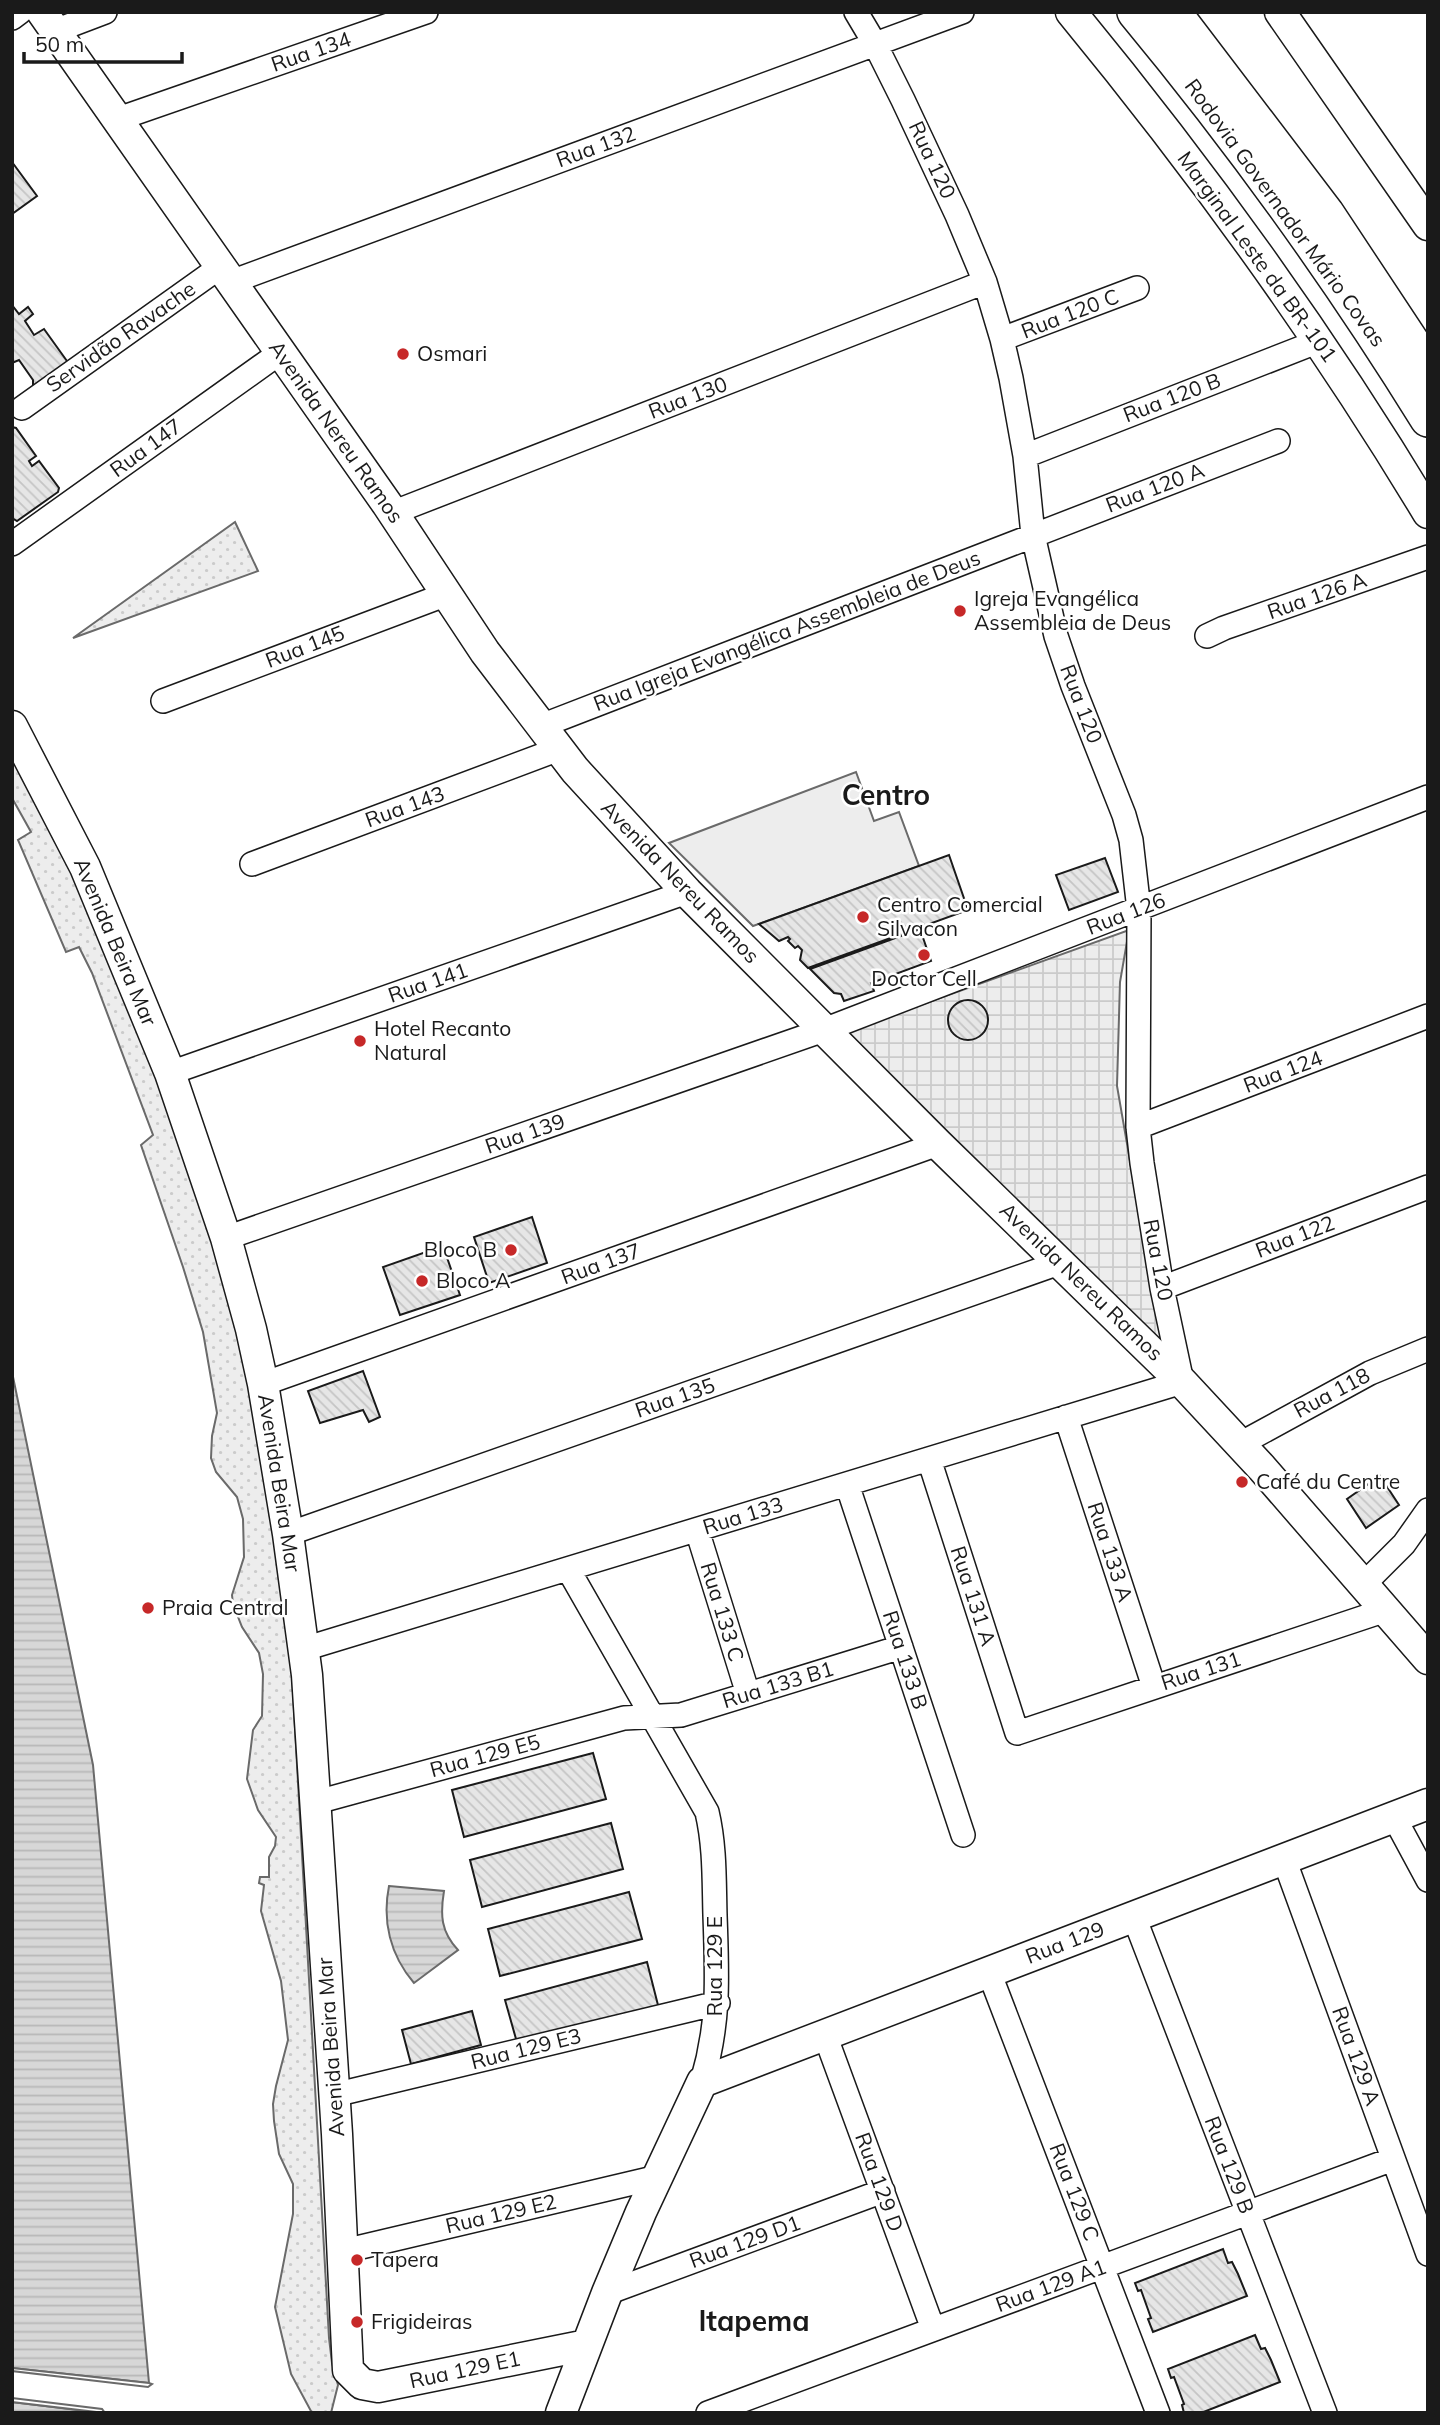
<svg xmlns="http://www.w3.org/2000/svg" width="1440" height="2425" font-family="Mulish,sans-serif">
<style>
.grass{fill:url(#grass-dots);stroke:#6a6a6a;stroke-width:2}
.pitch{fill:#ededed;stroke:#6a6a6a;stroke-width:2}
.plaza{fill:url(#plaza-grid);stroke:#6a6a6a;stroke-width:2}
.water{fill:url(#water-rules);stroke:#6a6a6a;stroke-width:2}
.pier{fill:#fff;stroke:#6a6a6a;stroke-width:2}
.building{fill:url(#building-back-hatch);stroke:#1a1a1a;stroke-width:2}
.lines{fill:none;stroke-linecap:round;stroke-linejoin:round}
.minor-casing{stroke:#1a1a1a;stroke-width:26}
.major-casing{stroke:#1a1a1a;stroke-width:33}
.highway-casing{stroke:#1a1a1a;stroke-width:38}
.minor{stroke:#fff;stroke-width:23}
.major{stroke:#fff;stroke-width:30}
.highway{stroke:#fff;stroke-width:35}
.poi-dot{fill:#c62828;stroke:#fff;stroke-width:2.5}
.labels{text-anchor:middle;stroke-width:5;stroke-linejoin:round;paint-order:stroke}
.street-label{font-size:21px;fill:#1a1a1a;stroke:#fff}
.poi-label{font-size:21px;fill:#1a1a1a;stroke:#fff;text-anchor:start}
.district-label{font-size:28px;font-weight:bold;fill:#1a1a1a;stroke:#fff}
</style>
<defs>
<pattern id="grass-dots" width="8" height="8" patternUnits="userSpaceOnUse" patternTransform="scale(1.75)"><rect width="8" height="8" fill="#ededed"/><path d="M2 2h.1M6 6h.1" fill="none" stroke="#cbcbcb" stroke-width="1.8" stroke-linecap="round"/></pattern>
<pattern id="plaza-grid" width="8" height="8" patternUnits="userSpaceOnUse" patternTransform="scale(1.75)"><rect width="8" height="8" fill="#ededed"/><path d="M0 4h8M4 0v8" fill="none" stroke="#cbcbcb"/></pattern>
<pattern id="water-rules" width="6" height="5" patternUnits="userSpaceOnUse" patternTransform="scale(1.75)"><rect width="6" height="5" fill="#d7d7d7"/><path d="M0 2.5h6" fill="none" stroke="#b8b8b8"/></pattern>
<pattern id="building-back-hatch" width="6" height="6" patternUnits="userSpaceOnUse" patternTransform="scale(1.75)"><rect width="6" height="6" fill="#e6e6e6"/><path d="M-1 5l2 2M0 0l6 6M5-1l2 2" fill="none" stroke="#c5c5c5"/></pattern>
</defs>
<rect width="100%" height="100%" fill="#fff"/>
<path class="grass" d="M235,522L258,571L73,638Z
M12,748L74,867L152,1055L237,1319L277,1546L291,1657L329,2338L332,2363L338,2385L331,2413H312L291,2374L275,2307L293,2214V2184L279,2154L274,2121L273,2104L276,2086L288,2040L281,1981L261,1911L264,1885L259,1883L260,1877H269V1857L275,1846L276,1837L258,1810L247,1779L253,1730L262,1716L263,1674L259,1653L242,1627L233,1604L232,1595L244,1557L243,1519L237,1497L216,1472L211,1458L212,1436L217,1413L203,1332L183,1267L141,1145L153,1135L92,973L79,947L66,952L18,840L31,832L12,798Z"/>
<path class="pitch" d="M856,772L874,821L899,812L919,866L753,926L669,843Z"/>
<path class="plaza" d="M1129,930L1120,982L1117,1086L1139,1213L1170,1353L843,1033Z"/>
<path class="water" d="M12,1372L93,1765L149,2383L12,2368Z
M389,1886L444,1891C440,1915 441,1932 458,1950L414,1983C390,1955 382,1921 389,1886Z
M12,2402L102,2413H12Z"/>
<path class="pier" d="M12,2368L149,2383L152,2384L148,2387L12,2371Z
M12,2398L102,2409L105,2413L12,2402Z"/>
<path class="building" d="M12,162L37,196L12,214Z
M12,305L19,314L28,307L33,314L25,321L34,335L44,329L72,368L36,385H33V380L19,360L12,363Z
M12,427L16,428L36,456L29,461L32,466L39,461L59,488L58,492L17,521L12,518Z
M949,855L968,910L808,968L800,960L802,950L798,946L795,948L788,941L790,939L788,937L779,941L759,924Z
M1105,858L1118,892L1069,910L1056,875Z
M920,929L931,961L871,983L874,991L844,1001L841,994L834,993L810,969Z
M948 1020a20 20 0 1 1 40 0a20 20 0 1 1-40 0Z
M532,1217L547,1263L489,1283L474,1237Z
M443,1246L460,1295L400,1315L383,1267Z
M363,1371L380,1417L369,1422L363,1410L320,1423L308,1391Z
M1380,1476L1399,1505L1366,1528L1347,1499Z
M593,1753L606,1799L464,1837L452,1790Z
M611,1823L623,1869L482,1907L470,1860Z
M629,1892L642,1939L500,1976L488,1929Z
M647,1962L659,2009L518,2046L505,2000Z
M472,2011L481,2045L411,2064L402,2030Z
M1223,2249L1228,2263L1232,2262L1238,2274L1247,2296L1153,2332L1148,2319L1151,2318L1141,2290L1138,2291L1135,2283Z
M1255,2335L1261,2349L1265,2348L1271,2360L1280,2382L1201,2413H1184L1182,2405L1184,2404L1174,2377L1171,2378L1168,2369Z"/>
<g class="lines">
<defs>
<path id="minor" d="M12,18L20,12
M55,31L105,12
M118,119L426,12
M231,282L962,12
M1002,339L1137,288
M22,408L220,267
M1025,456L1319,341
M392,513L985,282
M12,544L281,352
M1207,636L1224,628L1428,557
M163,701L447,594
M541,726L1278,441
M252,864L559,749
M170,1073L687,892
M1138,1127L1428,1016
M226,1238L824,1030L1428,797
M1162,1288L1428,1187
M263,1384L938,1144
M1066,1417L1154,1687
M1240,1444L1370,1373L1428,1349
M929,1459L1017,1733L1386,1610
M847,1484L963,1835
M697,1530L748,1694
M288,1534L1062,1262
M568,1569L707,1812C715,1846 714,1880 715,1915C717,1976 720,2021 702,2082
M1364,1584L1404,1544L1428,1510
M304,1649L1182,1382L1162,1288L1142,1163L1138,1127L1139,910L1131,840L1124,815L1073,686L1056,636L1033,535L1025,456L1011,378L1002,339L985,282L957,215L903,100L875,44L856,12
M317,1802L624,1718L681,1715L901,1647
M1394,1817L1428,1880
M1284,1859L1428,2254
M1134,1917L1325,2413
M989,1972L1158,2413
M825,2035L933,2329
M334,2095L718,2003
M344,2251L658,2177
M607,2293L883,2191
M708,2413L1393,2159"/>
<path id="major" d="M42,12L387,504L485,652L575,770L687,892L938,1144L1182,1382L1262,1468L1428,1659
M1071,12C1201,170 1322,337 1428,513
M1280,12L1428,225
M12,726L85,867L170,1073L226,1238L251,1329L263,1384L288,1534L307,1675L337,2134L348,2370L362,2384L378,2387L587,2345
M561,2413L607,2293L641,2212L702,2082L1428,1804"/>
<path id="highway" d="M1135,12C1242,141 1340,277 1428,419
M1173,12L1326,213L1428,367"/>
</defs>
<use href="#minor" class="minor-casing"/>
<use href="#major" class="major-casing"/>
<use href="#highway" class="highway-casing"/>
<use href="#minor" class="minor"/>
<use href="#major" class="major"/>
<use href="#highway" class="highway"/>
</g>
<g class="poi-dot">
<circle cx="403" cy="354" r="7"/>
<circle cx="960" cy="611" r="7"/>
<circle cx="863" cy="917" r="7"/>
<circle cx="924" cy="955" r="7"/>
<circle cx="360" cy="1041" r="7"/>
<circle cx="511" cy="1250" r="7"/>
<circle cx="422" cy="1281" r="7"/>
<circle cx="1242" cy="1482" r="7"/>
<circle cx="148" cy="1608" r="7"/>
<circle cx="357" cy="2260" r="7"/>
<circle cx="357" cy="2322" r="7"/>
</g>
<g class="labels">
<g class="street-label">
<text transform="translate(311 52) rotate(-19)" y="7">Rua 134</text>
<text transform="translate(596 147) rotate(-20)" y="7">Rua 132</text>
<text transform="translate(932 160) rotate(65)" y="7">Rua 120</text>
<text transform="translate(1285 213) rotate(54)" y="7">Rodovia Governador Mário Covas</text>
<text transform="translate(1257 257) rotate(54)" y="7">Marginal Leste da BR-101</text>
<text transform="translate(1070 314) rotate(-21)" y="7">Rua 120 C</text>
<text transform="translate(121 337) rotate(-35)" y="7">Servidão Ravache</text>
<text transform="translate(688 398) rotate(-21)" y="7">Rua 130</text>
<text transform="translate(1172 398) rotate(-21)" y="7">Rua 120 B</text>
<text transform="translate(336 432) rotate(55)" y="7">Avenida Nereu Ramos</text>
<text transform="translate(146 448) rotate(-36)" y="7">Rua 147</text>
<text transform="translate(1155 488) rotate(-21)" y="7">Rua 120 A</text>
<text transform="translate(1317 596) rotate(-19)" y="7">Rua 126 A</text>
<text transform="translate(787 631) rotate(-21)" y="7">Rua Igreja Evangélica Assembleia de Deus</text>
<text transform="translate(305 647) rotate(-21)" y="7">Rua 145</text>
<text transform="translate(1081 704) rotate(69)" y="7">Rua 120</text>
<text transform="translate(405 807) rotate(-20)" y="7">Rua 143</text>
<text transform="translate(680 882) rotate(46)" y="7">Avenida Nereu Ramos</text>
<text transform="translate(1126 914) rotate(-21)" y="7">Rua 126</text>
<text transform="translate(115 942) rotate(67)" y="7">Avenida Beira Mar</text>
<text transform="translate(428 983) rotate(-19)" y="7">Rua 141</text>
<text transform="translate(1283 1072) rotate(-21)" y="7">Rua 124</text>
<text transform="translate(525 1134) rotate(-19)" y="7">Rua 139</text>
<text transform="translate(1295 1237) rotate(-21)" y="7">Rua 122</text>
<text transform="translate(1158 1260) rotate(79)" y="7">Rua 120</text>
<text transform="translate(601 1264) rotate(-20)" y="7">Rua 137</text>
<text transform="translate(1081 1282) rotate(44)" y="7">Avenida Nereu Ramos</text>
<text transform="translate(1332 1393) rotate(-28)" y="7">Rua 118</text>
<text transform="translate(675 1398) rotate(-19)" y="7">Rua 135</text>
<text transform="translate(279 1483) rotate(81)" y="7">Avenida Beira Mar</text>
<text transform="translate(743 1516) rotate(-17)" y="7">Rua 133</text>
<text transform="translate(1110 1552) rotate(72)" y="7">Rua 133 A</text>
<text transform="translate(973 1596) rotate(72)" y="7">Rua 131 A</text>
<text transform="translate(722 1612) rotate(73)" y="7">Rua 133 C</text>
<text transform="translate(905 1660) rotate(72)" y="7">Rua 133 B</text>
<text transform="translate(1201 1671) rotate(-18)" y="7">Rua 131</text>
<text transform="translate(778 1685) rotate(-17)" y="7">Rua 133 B1</text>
<text transform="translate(485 1756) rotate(-15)" y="7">Rua 129 E5</text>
<text transform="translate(1065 1943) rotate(-21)" y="7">Rua 129</text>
<text transform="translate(715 1966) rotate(-90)" y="7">Rua 129 E</text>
<text transform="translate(331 2047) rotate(-94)" y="7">Avenida Beira Mar</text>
<text transform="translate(526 2049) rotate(-14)" y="7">Rua 129 E3</text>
<text transform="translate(1356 2056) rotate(70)" y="7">Rua 129 A</text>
<text transform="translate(1229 2165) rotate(69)" y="7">Rua 129 B</text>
<text transform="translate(879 2182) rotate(70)" y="7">Rua 129 D</text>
<text transform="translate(1074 2192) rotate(69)" y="7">Rua 129 C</text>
<text transform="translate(501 2214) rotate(-13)" y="7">Rua 129 E2</text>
<text transform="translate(745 2242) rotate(-20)" y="7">Rua 129 D1</text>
<text transform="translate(1051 2286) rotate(-20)" y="7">Rua 129 A1</text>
<text transform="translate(465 2370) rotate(-12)" y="7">Rua 129 E1</text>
</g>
<g class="poi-label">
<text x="417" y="361">Osmari</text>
<text x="974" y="606">Igreja Evangélica<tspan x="974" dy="24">Assembleia de Deus</tspan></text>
<text x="877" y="912">Centro Comercial<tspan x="877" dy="24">Silvacon</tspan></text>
<text x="924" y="986" text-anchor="middle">Doctor Cell</text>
<text x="374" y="1036">Hotel Recanto<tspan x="374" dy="24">Natural</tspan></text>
<text x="497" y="1257" text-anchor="end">Bloco B</text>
<text x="436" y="1288">Bloco A</text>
<text x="1256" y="1489">Café du Centre</text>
<text x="162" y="1615">Praia Central</text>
<text x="371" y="2267">Tapera</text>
<text x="371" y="2329">Frigideiras</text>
</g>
<g class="district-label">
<text x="886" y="805">Centro</text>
<text x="754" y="2331">Itapema</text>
</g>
</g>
<rect width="1440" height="2425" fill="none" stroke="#1a1a1a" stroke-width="28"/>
<path d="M24 52v10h158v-10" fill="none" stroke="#1a1a1a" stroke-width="3.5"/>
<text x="35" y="52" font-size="21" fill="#1a1a1a" stroke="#ffffff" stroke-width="5" paint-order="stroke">50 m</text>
</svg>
